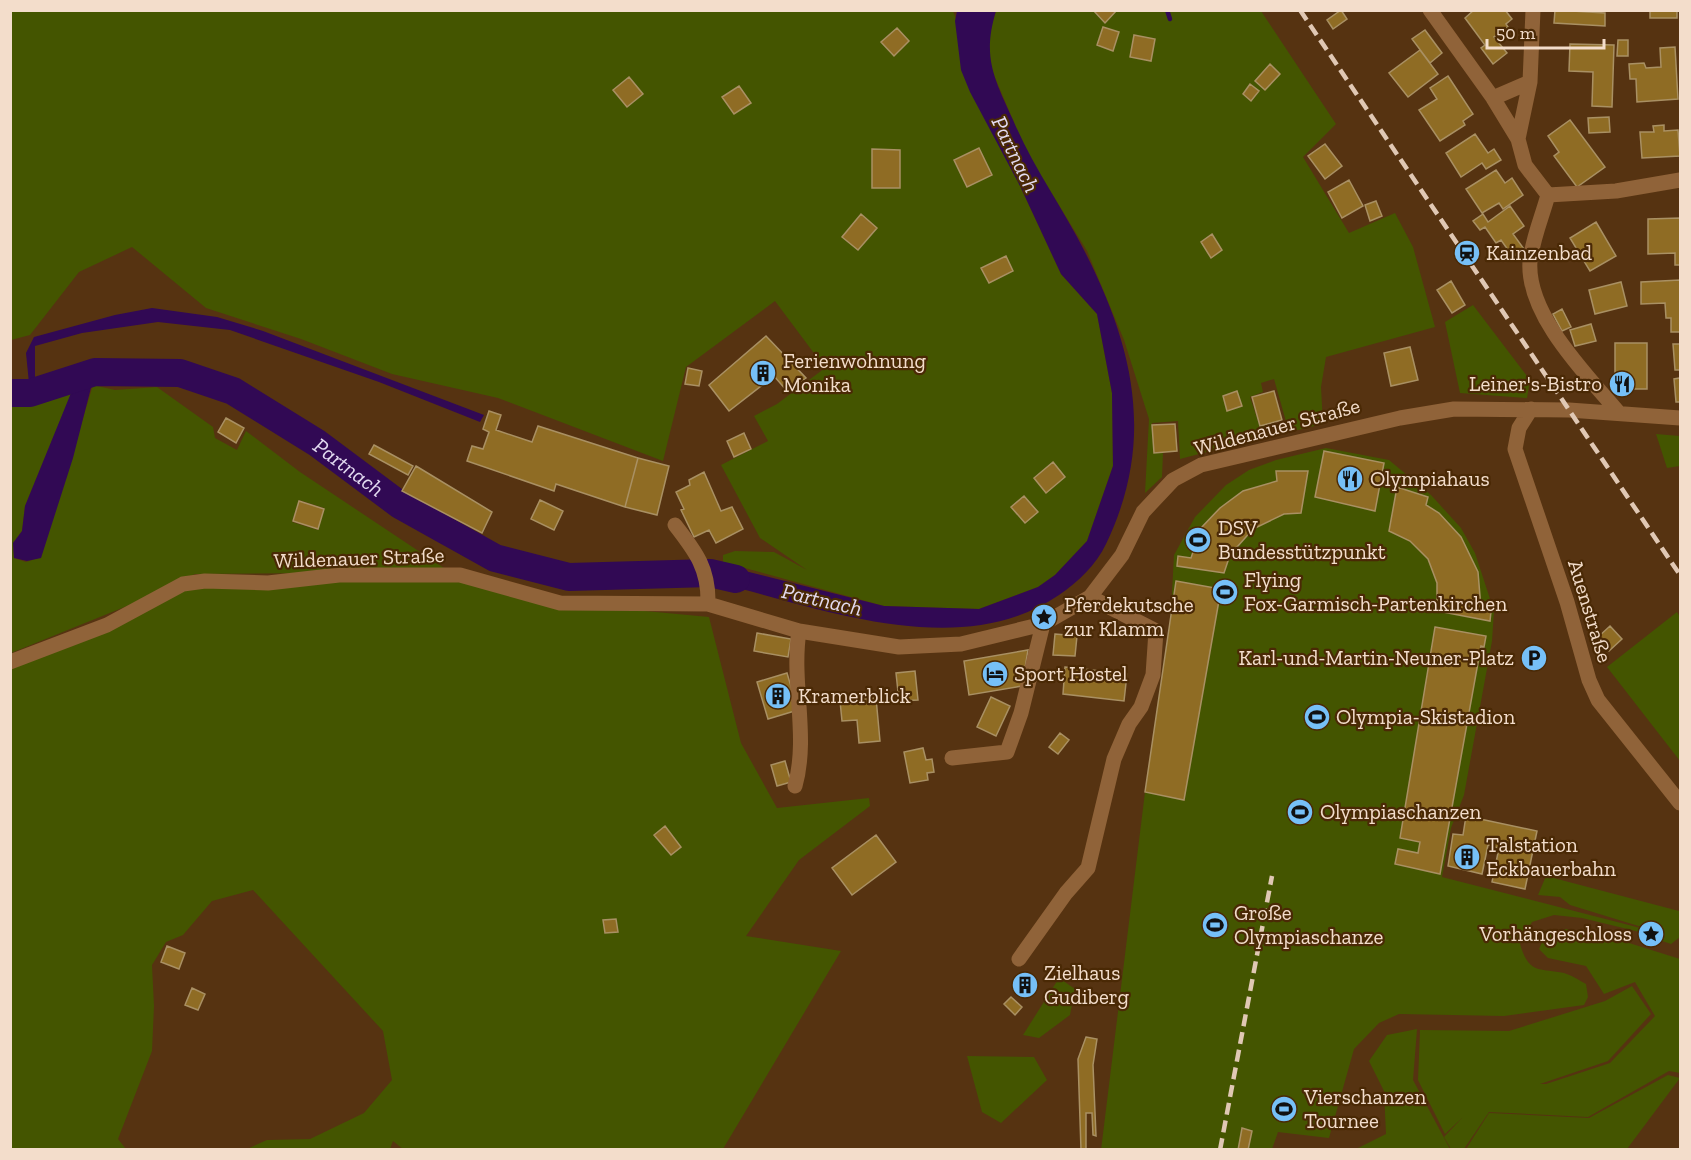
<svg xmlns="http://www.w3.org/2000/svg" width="1691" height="1160" font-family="'Zilla Slab',serif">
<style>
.green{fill:#450;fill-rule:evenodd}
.water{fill:#310954}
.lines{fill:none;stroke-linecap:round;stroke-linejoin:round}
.stream{stroke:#310954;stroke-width:4.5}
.river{stroke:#310954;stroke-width:28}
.building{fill:#8f6c24;stroke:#a99063;stroke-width:1.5}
.minor{stroke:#906339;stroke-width:15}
.rail{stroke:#e0c8b4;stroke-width:4.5;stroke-dasharray:12 6;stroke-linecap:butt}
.labels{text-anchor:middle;stroke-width:4.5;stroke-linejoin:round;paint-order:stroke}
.poi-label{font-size:21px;fill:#f3ddcb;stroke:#4a2905;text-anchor:start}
.street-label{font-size:21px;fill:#f3ddcb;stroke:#4a2905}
.water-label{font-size:22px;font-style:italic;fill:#e3dbf1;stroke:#4a2905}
</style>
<rect width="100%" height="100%" fill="#563311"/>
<path class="green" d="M10,11H953L1021,188L1061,274L1097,314L1112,393L1113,466L1087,541L1055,575L1038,587L979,609L884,606L723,562V555L735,551L774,552L807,570L760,538L721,465L768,441L754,416L777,404L825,368L775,301L686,367L663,461L498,398L392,374L301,339L206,308L132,247L79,272L30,335L11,340Z
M996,11H1261L1336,124L1303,157L1349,233L1395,213L1413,247L1435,327L1326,357L1321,387L1323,424L1289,432L1274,379L1261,383L1263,392L1250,397L1260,427L1269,425L1271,435L1180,459L1178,421L1152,423L1154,453H1163L1162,477L1145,493L1149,419L1124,340L1087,251L1027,153L990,66L988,36Z
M1473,305L1530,380L1527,398L1460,393L1445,322Z
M75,385L25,506L22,531L13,543L14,558L26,562L41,557L93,385L115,390L157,387L213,427L215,438L237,450L246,431L300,472L450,572L195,574L127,606L11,653L10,401ZM299,500L324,508L318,530L292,522Z
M1656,434L1680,436V466L1667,468Z
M1326,448L1389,460L1431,495L1461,528L1475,553L1494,611L1492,641L1464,795L1451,828L1442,877L1652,931V935L1582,918L1554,915L1532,922L1520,944C1529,974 1538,968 1564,973C1571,975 1579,980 1586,984L1588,997L1584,1005L1504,1016L1399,1014L1379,1023L1354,1049L1329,1138L1278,1132L1272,1149L1101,1150L1145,792L1170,629L1174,555L1195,517L1226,485L1249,470L1276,460Z
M460,575L560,603L709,617L741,743L777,808L869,798L870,806L799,860L746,936L841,951L723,1149L404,1150L393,1141L390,1149H247L267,1140L310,1139L364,1113L392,1080L383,1031L253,890L212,901L183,935L166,942L152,965L154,1006L152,1051L118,1139L126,1149H11L10,669L183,584Z
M1677,612L1680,617V761L1607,667Z
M1546,876L1679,911L1680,937L1671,944L1662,941L1658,932L1570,905L1560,897L1538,895Z
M1566,929L1629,943L1680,959V1073L1669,1071L1588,1117L1489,1112L1464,1149H1451L1444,1137L1463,1117L1445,1134L1418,1080L1420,1030L1509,1031L1605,1001L1632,986L1651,1014L1608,1061L1540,1084H1546L1610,1063L1655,1016L1635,982L1604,994L1586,966L1548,958L1539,949L1545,935Z
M1059,978L1075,989L1070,1015L1039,1038L1023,1035Z
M1417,1029L1413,1080L1450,1149H1356L1386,1134L1384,1091L1369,1061L1387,1035Z
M967,1056L1034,1057L1047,1080L1001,1123L982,1112Z
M1668,1075L1680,1078L1627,1149H1466L1489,1113L1589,1118Z"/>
<path class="water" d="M957,11H996C982,57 994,78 1013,120C1033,167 1062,207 1085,252C1135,350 1155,442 1106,544C1096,565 1078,582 1059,595C960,663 821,608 715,582L709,562L884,606L979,609L1038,587L1055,575L1087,541L1113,466L1112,393L1097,314L1061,274L1021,188L970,92L961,70L955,21Z
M152,308L217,317L263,331L484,415L480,422L379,382L230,330L158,322L82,333L35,346V391L30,393L26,353L34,337L115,315Z
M95,372L73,458L41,558L27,561L14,558L13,543L22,531L25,506L71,393L79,386L82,377Z"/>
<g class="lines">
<path class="stream" d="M1167,10L1170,19"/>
<path class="river" id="s1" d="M10,393H30L95,372L180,373L233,391L317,443L400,505L495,558L569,577L710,573L736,579"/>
</g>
<path class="building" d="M1093,10H1117L1105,23Z
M1341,10L1347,19L1333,29L1327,20Z
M1474,10H1505L1512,19L1506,24L1508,27L1494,37L1507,53L1493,64L1481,48L1485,45L1465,18Z
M1555,10L1605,13V26L1554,23Z
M1637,10H1677V18H1650V11Z
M1103,27L1119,32L1113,51L1097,45Z
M897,28L909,41L894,56L881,42Z
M1425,30L1442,53L1430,63L1412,39Z
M1134,35L1155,39L1151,61L1130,57Z
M1618,40H1628V56H1617Z
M1570,44L1614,45L1612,107L1592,106L1593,72L1569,71Z
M1675,47L1678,99L1637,102L1636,79H1630L1629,64L1644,63L1646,68L1661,67L1660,48Z
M1420,50L1438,74L1408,97L1389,73Z
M1270,64L1280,74L1265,90L1255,81Z
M1448,76L1473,114L1463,121L1465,125L1440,141L1419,110L1437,99L1430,88Z
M629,77L643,94L627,107L613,90Z
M1250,84L1259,91L1251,101L1243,94Z
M739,86L751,103L734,114L722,97Z
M1609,117L1610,132L1589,133L1588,118Z
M1570,120L1605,167L1577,187L1554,156L1559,152L1548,136Z
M1664,125V131L1678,130L1680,156L1642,158L1640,132H1654L1653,126Z
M1475,134L1488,153L1494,149L1501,160L1486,169L1482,163L1461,177L1446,153Z
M1325,144L1342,166L1325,179L1308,156Z
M979,148L992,175L967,187L954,160Z
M872,149L900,150V188H872Z
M1496,170L1505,183L1512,178L1523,195L1503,209L1499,203L1482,213L1466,189Z
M1349,180L1363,206L1342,218L1328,192Z
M1376,201L1382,216L1370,221L1365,205Z
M1510,206L1524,226L1513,234L1524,249L1513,257L1501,240L1496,243L1485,227L1480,230L1473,221L1483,214L1488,222Z
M861,214L877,228L858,250L842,237Z
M1680,218V265H1675V253L1648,254V219Z
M1596,222L1616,256L1590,271L1570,238Z
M1212,234L1222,250L1211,258L1201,242Z
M1006,256L1013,271L989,283L981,268Z
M1680,280V332H1671V318H1666L1665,303L1641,304V282Z
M1451,281L1465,305L1452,313L1437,290Z
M1621,282L1627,306L1595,314L1589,290Z
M1562,309L1571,327L1562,331L1553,314Z
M1591,324L1596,341L1575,346L1570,330Z
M766,336L806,378L787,391L774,376L729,411L709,385Z
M1615,343H1647V389H1615Z
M1673,344H1680V370H1675Z
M1410,347L1418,380L1391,386L1384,353Z
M688,368L702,371L699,386L685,384Z
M1680,378V402H1676L1674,379Z
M1237,391L1242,406L1227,411L1223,396Z
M1274,391L1282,420L1260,426L1252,397Z
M489,411L501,415L496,430L532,442L538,426L638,458L625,507L556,484L554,491L467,461L472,446L483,449L489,432L483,429Z
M226,418L244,428L236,443L218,432Z
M1175,424L1177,451L1154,453L1152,425Z
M744,433L751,449L734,457L727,441Z
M374,445L413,466L408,475L369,454Z
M1324,451L1384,463L1375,511L1315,497Z
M638,458L669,466L657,515L625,507Z
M1053,462L1065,477L1046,493L1034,478Z
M416,466L492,512L482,533L402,491Z
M1276,471H1308L1301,513L1284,514L1253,529L1230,555L1224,573L1177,566L1178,556L1191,558L1201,528L1220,508L1243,491L1277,481Z
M704,472L721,511L732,507L743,529L716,543L709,530L694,537L681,510L684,509L676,492L690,485L689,480Z
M1397,487L1428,497L1426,505L1439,513L1461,537L1478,572L1481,608L1491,611L1490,621L1437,611V583L1428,559L1410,541L1389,531Z
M1024,496L1038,512L1025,523L1011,507Z
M540,500L563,511L554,530L531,519Z
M299,501L324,509L318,529L293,521Z
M1176,581L1221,589L1184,800L1145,792Z
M1610,626L1622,639L1609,651L1597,638Z
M1435,627L1486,636L1484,647L1481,646L1440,874L1395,864L1398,849L1418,853L1420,842L1400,838Z
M757,633L791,639L788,657L754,651Z
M1055,634L1077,636L1075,656L1053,655Z
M1028,650L1022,686L969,695L964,661Z
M1065,667L1127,674L1124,701L1063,694Z
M915,671L918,700L899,701L896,673Z
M787,673L798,710L768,719L757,682Z
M991,697L1010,706L996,736L977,727Z
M876,698L880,741L859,743L857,720L842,721L840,701Z
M1060,733L1069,740L1058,754L1049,747Z
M923,748L926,760L932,759L934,772L927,773L928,780L910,783L904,752Z
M785,761L791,782L777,786L771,765Z
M1466,816L1537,831L1525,889L1492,882L1499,848L1488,845L1482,874L1448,866L1453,834L1463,835Z
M665,826L681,847L671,855L654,835Z
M876,835L896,862L852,895L832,868Z
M616,919L618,932L605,933L603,920Z
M167,946L185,953L179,969L161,962Z
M1026,974L1033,982L1034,992L1025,993L1016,988L1019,979Z
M192,988L205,994L198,1010L185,1005Z
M1011,997L1022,1007L1015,1015L1004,1004Z
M1086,1037L1097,1039L1093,1065L1096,1136L1093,1135L1092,1113H1086V1150H1081L1078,1059Z
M1276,1104L1293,1110L1289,1119L1273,1114Z
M1242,1128L1252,1131L1248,1150H1238Z"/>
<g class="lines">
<path class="minor" d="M1430,10L1493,98L1518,139L1525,165L1548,195L1616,191L1680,180
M1493,98L1530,82
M1518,139L1530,82L1533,10
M1548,195C1542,217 1533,237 1530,261C1526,315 1587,375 1619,413
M1531,409L1519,428L1515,449L1567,602L1589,680L1598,700L1680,803
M675,525C696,552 709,569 708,604
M10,662L107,625L183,584L205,581L268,583L339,575H460L560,603L708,604L799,631L899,647L961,644L1043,624L1090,597L1122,555L1143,512L1173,480L1201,465L1400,418L1454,409L1569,410L1680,418
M952,758L1007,752L1021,713L1043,624
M795,786C809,736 791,683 799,631
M1019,959L1066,893L1088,868L1114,759L1129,724L1141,707L1153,675L1156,631L1090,597"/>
<path class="rail" d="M1300,10L1680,575
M1220,1150L1272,876"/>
</g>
<defs>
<symbol id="station-disc" viewBox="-11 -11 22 22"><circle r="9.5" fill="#76c0f7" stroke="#4a2905"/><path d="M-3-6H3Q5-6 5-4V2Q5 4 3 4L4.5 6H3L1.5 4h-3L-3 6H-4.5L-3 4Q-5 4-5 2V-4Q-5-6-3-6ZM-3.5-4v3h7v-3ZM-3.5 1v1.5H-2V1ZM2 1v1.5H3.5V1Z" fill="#111"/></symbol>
<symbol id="building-disc" viewBox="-11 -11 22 22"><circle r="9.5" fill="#76c0f7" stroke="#4a2905"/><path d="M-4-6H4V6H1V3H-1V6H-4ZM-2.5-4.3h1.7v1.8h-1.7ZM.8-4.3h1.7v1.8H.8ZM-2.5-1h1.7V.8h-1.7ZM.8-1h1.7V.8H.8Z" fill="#111"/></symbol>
<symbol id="restaurant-disc" viewBox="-11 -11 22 22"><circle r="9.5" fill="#76c0f7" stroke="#4a2905"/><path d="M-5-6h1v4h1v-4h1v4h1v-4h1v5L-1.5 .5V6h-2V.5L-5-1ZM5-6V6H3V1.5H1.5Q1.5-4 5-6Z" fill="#111"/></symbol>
<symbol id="stadium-disc" viewBox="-11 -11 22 22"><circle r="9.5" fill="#76c0f7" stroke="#4a2905"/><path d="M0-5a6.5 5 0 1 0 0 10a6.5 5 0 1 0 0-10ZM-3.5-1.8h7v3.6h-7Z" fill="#111"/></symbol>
<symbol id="sight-disc" viewBox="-11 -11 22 22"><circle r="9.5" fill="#76c0f7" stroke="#4a2905"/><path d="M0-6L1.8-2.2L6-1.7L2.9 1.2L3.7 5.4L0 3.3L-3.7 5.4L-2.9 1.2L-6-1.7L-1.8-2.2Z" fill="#111"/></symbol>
<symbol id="parking-disc" viewBox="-11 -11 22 22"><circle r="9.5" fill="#76c0f7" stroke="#4a2905"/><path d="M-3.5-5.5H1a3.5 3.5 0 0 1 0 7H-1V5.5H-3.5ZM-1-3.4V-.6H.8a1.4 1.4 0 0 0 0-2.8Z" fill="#111"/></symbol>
<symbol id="hotel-disc" viewBox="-11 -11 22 22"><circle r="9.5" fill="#76c0f7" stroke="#4a2905"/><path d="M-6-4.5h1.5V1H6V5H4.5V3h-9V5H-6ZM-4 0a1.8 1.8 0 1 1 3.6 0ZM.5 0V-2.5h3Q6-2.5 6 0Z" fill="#111"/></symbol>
</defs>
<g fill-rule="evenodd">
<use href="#station-disc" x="1452" y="238" width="30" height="30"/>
<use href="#building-disc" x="748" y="358" width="30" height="30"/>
<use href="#restaurant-disc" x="1607" y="369" width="30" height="30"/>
<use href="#restaurant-disc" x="1335" y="464" width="30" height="30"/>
<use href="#stadium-disc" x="1183" y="525" width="30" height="30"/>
<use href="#stadium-disc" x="1210" y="577" width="30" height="30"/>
<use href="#sight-disc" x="1029" y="602" width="30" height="30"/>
<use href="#parking-disc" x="1519" y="643" width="30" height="30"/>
<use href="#hotel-disc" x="980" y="659" width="30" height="30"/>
<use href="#building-disc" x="763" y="681" width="30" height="30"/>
<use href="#stadium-disc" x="1302" y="702" width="30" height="30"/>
<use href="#stadium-disc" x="1285" y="797" width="30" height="30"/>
<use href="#building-disc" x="1452" y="842" width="30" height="30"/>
<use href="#stadium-disc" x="1200" y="910" width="30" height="30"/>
<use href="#sight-disc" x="1636" y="919" width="30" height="30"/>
<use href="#building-disc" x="1010" y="970" width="30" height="30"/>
<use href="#stadium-disc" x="1269" y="1094" width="30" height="30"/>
</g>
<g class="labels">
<g class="poi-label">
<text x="1486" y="260">Kainzenbad</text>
<text x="783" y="368">Ferienwohnung<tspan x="783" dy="24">Monika</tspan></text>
<text x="1602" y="391" text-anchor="end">Leiner's-Bistro</text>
<text x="1370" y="486">Olympiahaus</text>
<text x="1218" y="535">DSV<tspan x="1218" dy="24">Bundesstützpunkt</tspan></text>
<text x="1244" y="587">Flying<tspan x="1244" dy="24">Fox-Garmisch-Partenkirchen</tspan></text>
<text x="1064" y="612">Pferdekutsche<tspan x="1064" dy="24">zur Klamm</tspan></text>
<text x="1514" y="665" text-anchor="end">Karl-und-Martin-Neuner-Platz</text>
<text x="1014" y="681">Sport Hostel</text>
<text x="798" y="703">Kramerblick</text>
<text x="1336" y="724">Olympia-Skistadion</text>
<text x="1320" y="819">Olympiaschanzen</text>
<text x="1486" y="852">Talstation<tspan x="1486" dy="24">Eckbauerbahn</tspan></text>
<text x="1234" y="920">Große<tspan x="1234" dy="24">Olympiaschanze</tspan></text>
<text x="1632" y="941" text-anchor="end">Vorhängeschloss</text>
<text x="1044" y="980">Zielhaus<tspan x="1044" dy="24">Gudiberg</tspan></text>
<text x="1304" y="1104">Vierschanzen<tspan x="1304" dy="24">Tournee</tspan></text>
</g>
<g class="street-label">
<text transform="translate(1277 427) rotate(-15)" y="7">Wildenauer Straße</text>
<text transform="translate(359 558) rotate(-2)" y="7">Wildenauer Straße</text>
<text transform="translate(1590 611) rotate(73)" y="7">Auenstraße</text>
</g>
<g class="water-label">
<text transform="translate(1016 154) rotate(64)" y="8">Partnach</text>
<text dy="8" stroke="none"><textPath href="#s1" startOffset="368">Partnach</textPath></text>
<text transform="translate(822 599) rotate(13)" y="8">Partnach</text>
</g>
</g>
<rect width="1691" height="1160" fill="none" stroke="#f3ddcb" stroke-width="24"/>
<path d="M1487 39v9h117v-9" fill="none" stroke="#f3ddcb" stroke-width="3"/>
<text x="1496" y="39" font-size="18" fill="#f3ddcb" stroke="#4a2905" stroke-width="4.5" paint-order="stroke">50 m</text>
</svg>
